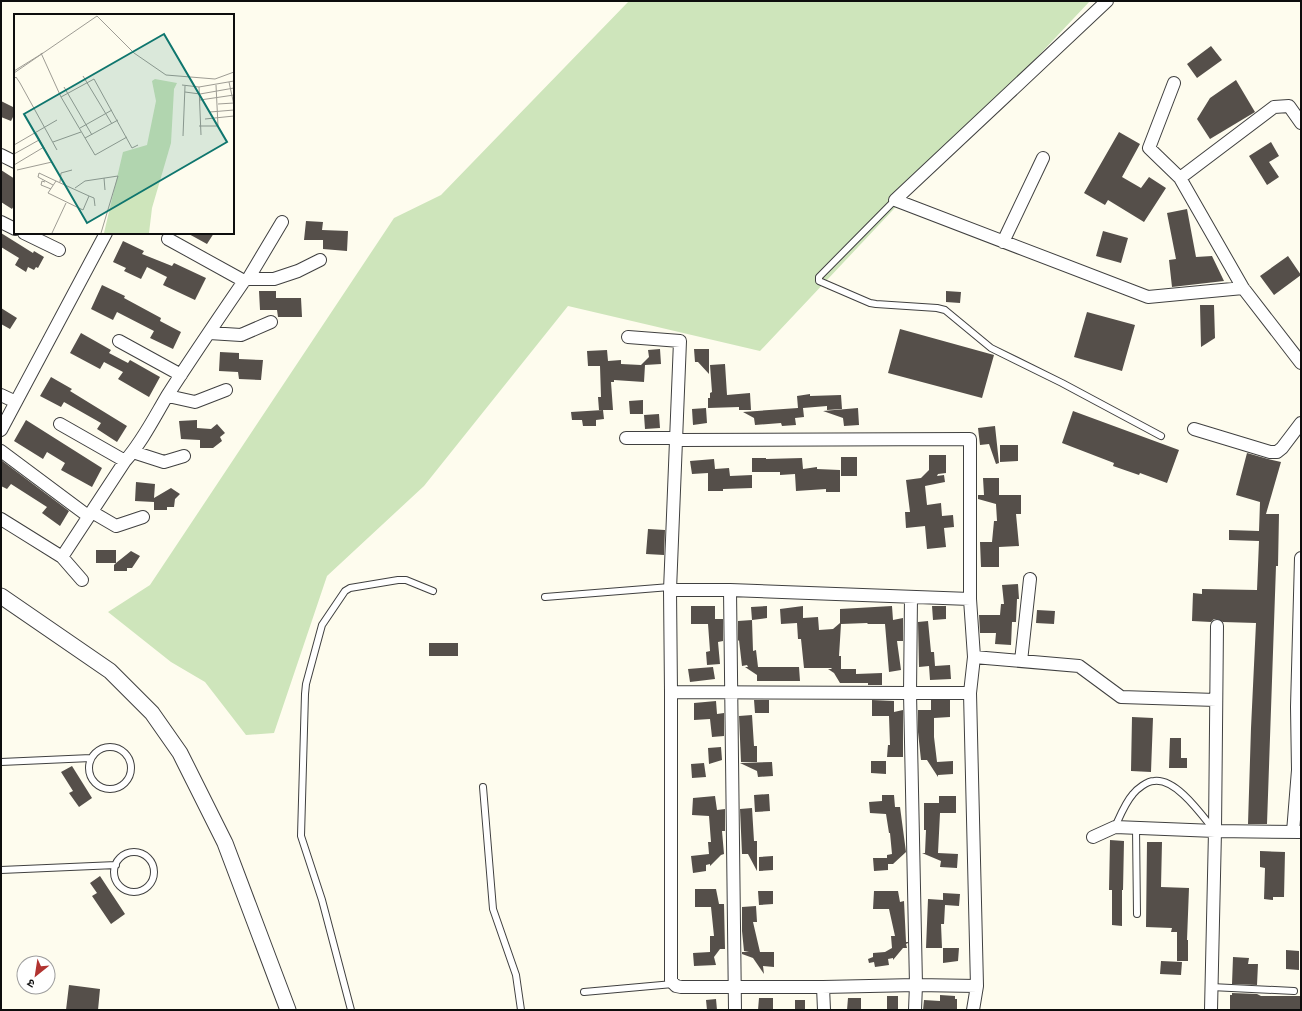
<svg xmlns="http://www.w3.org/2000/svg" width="1302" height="1011" font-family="'Source Serif 4','Noto Sans Devanagari',serif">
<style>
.green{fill:#cee5bb}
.building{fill:#554f4a}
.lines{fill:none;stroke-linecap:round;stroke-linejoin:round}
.service-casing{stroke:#404040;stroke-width:8}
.minor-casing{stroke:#404040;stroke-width:14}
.tertiary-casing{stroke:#404040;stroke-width:17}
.service{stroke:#fff;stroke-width:6}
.minor{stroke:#fff;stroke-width:12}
.tertiary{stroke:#fff;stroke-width:15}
.inset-road{fill:none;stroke:#9e9c94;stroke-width:1}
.view{fill:#0f766e;fill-opacity:0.15;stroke:#0f766e;stroke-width:2}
.inset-edge{fill:none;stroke:#0d0d0d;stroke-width:2}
</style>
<rect width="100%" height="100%" fill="#fefcee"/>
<path class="green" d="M629,1H1090L760,351L568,306L424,486L327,576L274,733L246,735L205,682L171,662L108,612L150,585L394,218L441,195Z"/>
<path class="building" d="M1211,46L1222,60L1197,78L1187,64Z
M1236,80L1255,112L1210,139L1197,119L1210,98Z
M1,101L15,108V113L11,121L1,117Z
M1119,132L1140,144L1122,177L1141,188L1149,177L1166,188L1144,222L1108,200L1105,205L1084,193Z
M1271,142L1279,156L1269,162L1279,177L1267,185L1249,156Z
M1,170L15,179V204L12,209L1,202Z
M1187,209L1196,257L1212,256L1224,281L1172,287L1169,260L1176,259L1167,213Z
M306,221L323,222L322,230L348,231L347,251L323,249V240H304Z
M1103,231L1128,238L1121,263L1096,256Z
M1,233L33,253L34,251L44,257L38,268L36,267L34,270L28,267L26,272L15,265L19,258L1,247Z
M187,233H214L207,244Z
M123,241L144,251L142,254L172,266L174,263L206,278L195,300L163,285L167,277L147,267L141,279L124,271L126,268L113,262Z
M1288,256L1301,275L1274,295L1260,276Z
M102,285L125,296L124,298L161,318L160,321L181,332L173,349L150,338L154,331L117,312L113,320L91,309Z
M259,291H276V298H301L302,317H278L277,310H260Z
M946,291L961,292L960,303L946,302Z
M1200,305H1214L1215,338L1201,347Z
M1,308L17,318L10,329L1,324Z
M1087,312L1135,325L1122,371L1074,357Z
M900,329L994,355L982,398L888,373Z
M81,333L111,350L109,353L128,363L130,360L160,377L149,397L118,379L123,372L104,362L100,369L70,353Z
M660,349L661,364L645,365L644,382L614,380V382H611L613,410H599L598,397H601L600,366H588L587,351L607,350L608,361L621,360V364L641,365L649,357L648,350Z
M694,349H709V374L698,362H695Z
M220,352L239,353V359L263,360L261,380L239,379L238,372L219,371Z
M725,364L727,395L750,393L751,410H739V407L708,408V398H710V393L712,392L710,365Z
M51,377L72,389L70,391L127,426L117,442L97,429L101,423L64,402L61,407L40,396Z
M810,394V396L841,395L842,409L827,410V406L803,408L804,417L795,418L796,425L782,426L781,423L755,425L754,418L743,412L798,408L797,396Z
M643,400V414H630L629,401Z
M706,408L707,423L693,425L692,409Z
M858,408L859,425L844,426L843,418L823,411Z
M603,410L604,419L596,420V426H583L582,420H572L571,412Z
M1073,411L1179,450L1167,483L1140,473L1139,475L1113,466L1114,463L1062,443Z
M659,414L660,428L645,429L644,415Z
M26,420L102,468L92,487L61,470L65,463L47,452L43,459L14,441Z
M197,420V428L211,429L217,424L225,433L220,437L222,441L213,448H200V440L181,439L179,421Z
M995,426L999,463L996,464L989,444L980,445L978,428Z
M1000,445H1018V461L1000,462Z
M1247,453L1268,459L1281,462L1266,514H1279L1278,566H1276L1267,824H1248L1251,728L1256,623L1223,622L1217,619H1214L1211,622L1192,621L1193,593L1202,594V589L1257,590L1259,541L1229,540V530L1259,531L1260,502L1236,495Z
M929,455H946V473L938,474L937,476L944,475L945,482L925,486L927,505L941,503L942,516L953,515L954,527L944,528L946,547L927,549L925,526L906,528L905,512H910L906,480L921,478L929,470Z
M841,457H857V476H841Z
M752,458H766V459L802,458L803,469L817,467V469L840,470V492H826V489L796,491L795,474L780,475V472H752Z
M714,459L715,469L729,468L730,476L752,475V488L723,489V491H708V473L692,474L690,461Z
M1,460L69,511L60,526L42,513L47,507L11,484L7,489L1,486Z
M983,478H999V495H1021V514H1016L1019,546L999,547V567H981L980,542H992L994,521H997L996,504L978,499V495H984Z
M136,482L155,484L154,498L171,488L180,494L175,499L174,507H167V510H154V502L135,501Z
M648,529L665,530L664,555L646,554Z
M96,550H116V563L131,551L140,556L132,568H127V571H114V565L116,563H96Z
M1018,584L1019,599H1017L1016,622H1012L1011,645L995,644L996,633H980L979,615H1000L1001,604H1004L1002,585Z
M691,606H715V619H723V641L718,642L720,664L707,665L706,652L710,651L708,624H691Z
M767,606V618L752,620L751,607Z
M803,606V618L818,617L819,630L833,629L840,623V609L892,606L893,620L903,618V641H897L901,670L889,672L885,624H868L867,623L841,624L839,656H841V669H856V674L882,673V685H868V683H840L834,673L828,669H832L831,668H804L801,639H798L797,623L781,624L780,609Z
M932,606H946V619L933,620Z
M1037,610L1055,611L1054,624L1036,623Z
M752,620L753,651L756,650L758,667H799L800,681H757V675L745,667H748L747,665L742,666L739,640L738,641V621Z
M928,621L931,652H934L935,666L950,665L951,679L930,680L929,666L919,667L918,622Z
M429,643H458V656H429Z
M713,667L715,679L690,682L688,669Z
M754,700H769V713H755Z
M872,700L894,701V712L903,710V757H887L888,745H890L889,716H872Z
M931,700H950V717L934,718V737L937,762L953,761V774L938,775V777L927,760H921L918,732V710H931Z
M716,701L717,714L724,713V736L712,737L710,719L694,720V703Z
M752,715L754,746H757V762H741L739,716Z
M1132,717L1153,718L1151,772L1131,771Z
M1170,738H1181V758H1187V768H1169Z
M721,747L722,760L709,764L708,748Z
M871,761H886V774L871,773Z
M772,762L773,776L758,777L757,771L740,763Z
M704,763L706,777L692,778L691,764Z
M72,766L92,798L79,807L69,793L73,791L61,772Z
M769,794L770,811L755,812L754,795Z
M882,795H894L895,807H900L906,852L893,864H888V870L874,871L873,858H887V855L892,854L890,833H889L886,814L870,813L869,802L882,801Z
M715,796L717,810L725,809V831H722L724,854L721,855L710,866V864L706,865V871L693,873L691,856L709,854L708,842H711L709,816L692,815L693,798Z
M939,796H956V813H940L938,853L958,854L957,868L940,867L941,861L922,853H925L926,830H924V803H939Z
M752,808L754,841H757V871L748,854H742L740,809Z
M1110,840L1124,841L1123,890H1122V926L1112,925V890H1109Z
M1147,842H1162L1161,887L1189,888L1187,940H1188V961H1177V932H1171L1172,928L1146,927Z
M1260,851L1285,852L1284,897H1273V900L1264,899L1265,868L1260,867Z
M773,856V870L759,871V857Z
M100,876L125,914L111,924L92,896L97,893L90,883Z
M695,889H716L719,904H724L725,949H720L714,957L716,965L694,966L693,953L710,952V936H714L711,907H695Z
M758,891H773V904L759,905Z
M874,891H898L900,902L904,901L906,942H908V943L906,944L907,948H903L893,960V958L888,959L889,965L875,967L874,962L869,963L868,959L873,957V953L885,952L892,948L891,936H895L889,909H873Z
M943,893L960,894L959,906L945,905L944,924H941L942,948H926L928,899L943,900Z
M756,906L757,922H753L760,952H774V967L763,966L764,974L753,958L742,954V952H749L744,951L742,931V907Z
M943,948H959L958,961L943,963Z
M1286,950L1299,951V970L1286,969Z
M1233,957L1249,958L1248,964H1258L1257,985L1232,984Z
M1161,961L1182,962L1181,975L1160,974Z
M69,985L100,989L98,1010H66Z
M1232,993L1257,994L1261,996H1301V1010H1230V995H1232Z
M940,995L955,996V999H957V1010H923L924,1000L940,1001Z
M887,996H898V1010H887Z
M759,998H773V1010H758Z
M848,998H861V1010H847Z
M716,999L717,1010H707L706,1000Z
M795,1000H805V1010H795Z"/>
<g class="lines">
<defs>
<path id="service" d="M895,200L819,277V281L870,303L876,304L937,308L945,310L991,348L1062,383L1161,436
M545,597L670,587
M89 768a21 21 0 1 1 42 0a21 21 0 1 1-42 0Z
M1,762L91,758
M483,787L493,909L516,975L521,1010
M1115,827C1120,816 1125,803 1133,794C1137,789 1147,781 1154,781C1176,778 1201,814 1214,830
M1136,828L1137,914
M114 872a20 20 0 1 1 40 0a20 20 0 1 1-40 0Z
M1,870L116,865
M1211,987L1294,991
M584,992L673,984
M351,1010L322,900L301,836L305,694L306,684L322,625L345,591L350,588L398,580H406L433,591"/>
<path id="minor" d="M1107,1L895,200L1148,297L1243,288
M1174,83L1149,148L1180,178
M1301,123L1289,106L1274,107L1180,178L1243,288L1301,363
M1,155L15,162
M1,222L15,229
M24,233L59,250
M168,239L244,281
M1003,242L1043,158
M248,279H274L298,271L320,260
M209,333L241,335L271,322
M628,337L680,341L670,590L671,692V981L676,986L681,987H823L916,985L977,986
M119,341L181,375
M1,395L16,402
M168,396L195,402L226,390
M60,424L125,461
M1194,429L1270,452H1277L1282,448L1301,423
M1,430L106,233
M626,438H676
M677,440L970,439V599L974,657L970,693L977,986L973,1010
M1,451L88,516
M133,452L164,462L184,456
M92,512L116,526L143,517
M1,519L62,557L82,580
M62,557L125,461C142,442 154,418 167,396C192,357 218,319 244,281L248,279L282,222
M670,590H730L970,599
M730,590L735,1010
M911,597L910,693L916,985L915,1010
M974,657L1079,666L1121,697L1216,700
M1021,661L1030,579
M671,692L910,693H970
M1293,832L1298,770L1297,707L1301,558
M1093,837L1115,827L1215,831L1300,832
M823,987L824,1010
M1211,1010L1215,831L1217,626"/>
<path id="tertiary" d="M1,596L110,671L152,713L180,753L225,843L288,1010"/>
</defs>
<use href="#service" class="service-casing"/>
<use href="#minor" class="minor-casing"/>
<use href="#tertiary" class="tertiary-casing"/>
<use href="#service" class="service"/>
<use href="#minor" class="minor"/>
<use href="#tertiary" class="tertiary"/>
</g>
<g transform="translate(14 14)">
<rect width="220" height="220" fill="#fefcee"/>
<path d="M141,65L163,69L160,75L157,129L138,194L135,219H90L109,138L133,131L142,87L138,67Z" fill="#cee5bb"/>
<path class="inset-road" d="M27,39L47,83L81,141L113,123M0,57L29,39M0,59L83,2L120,39L152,61L201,65L220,58M69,62L98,110M0,65L2,63L6,69L43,136M215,68L220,91M168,71L185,73L220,67M50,73L78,121M185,73L187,121M171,78L186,80M186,80L220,74M47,83L80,65L118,134L124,131M186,86L220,81M204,90L220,89M196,98L220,96M191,105L220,102M185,112H204L202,71M66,114L98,96M22,119L40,152M169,122L171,72M71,124L104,106M39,128L67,118M0,131L43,106M0,140L25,126M0,151L30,133M3,156L38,148M90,164L91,176M42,167L75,182L69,196L34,179ZM31,168L28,167L27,171L37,175M46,168L47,159L58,156M39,171L24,163L25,159L42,167M61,174L71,167L104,162L87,219M75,182L80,184L81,192M38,219L52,189"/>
<path class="view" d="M150,20L213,128L73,209L10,100Z"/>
<rect width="220" height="220" class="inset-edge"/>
</g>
<rect width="1302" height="1011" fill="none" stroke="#0d0d0d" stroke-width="4"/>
<g transform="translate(36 975) rotate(210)"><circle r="19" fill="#ffffff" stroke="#9e9e9e"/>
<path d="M0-3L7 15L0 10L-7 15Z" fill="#b13330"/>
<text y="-6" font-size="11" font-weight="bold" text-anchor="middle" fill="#0d0d0d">उ</text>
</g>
</svg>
